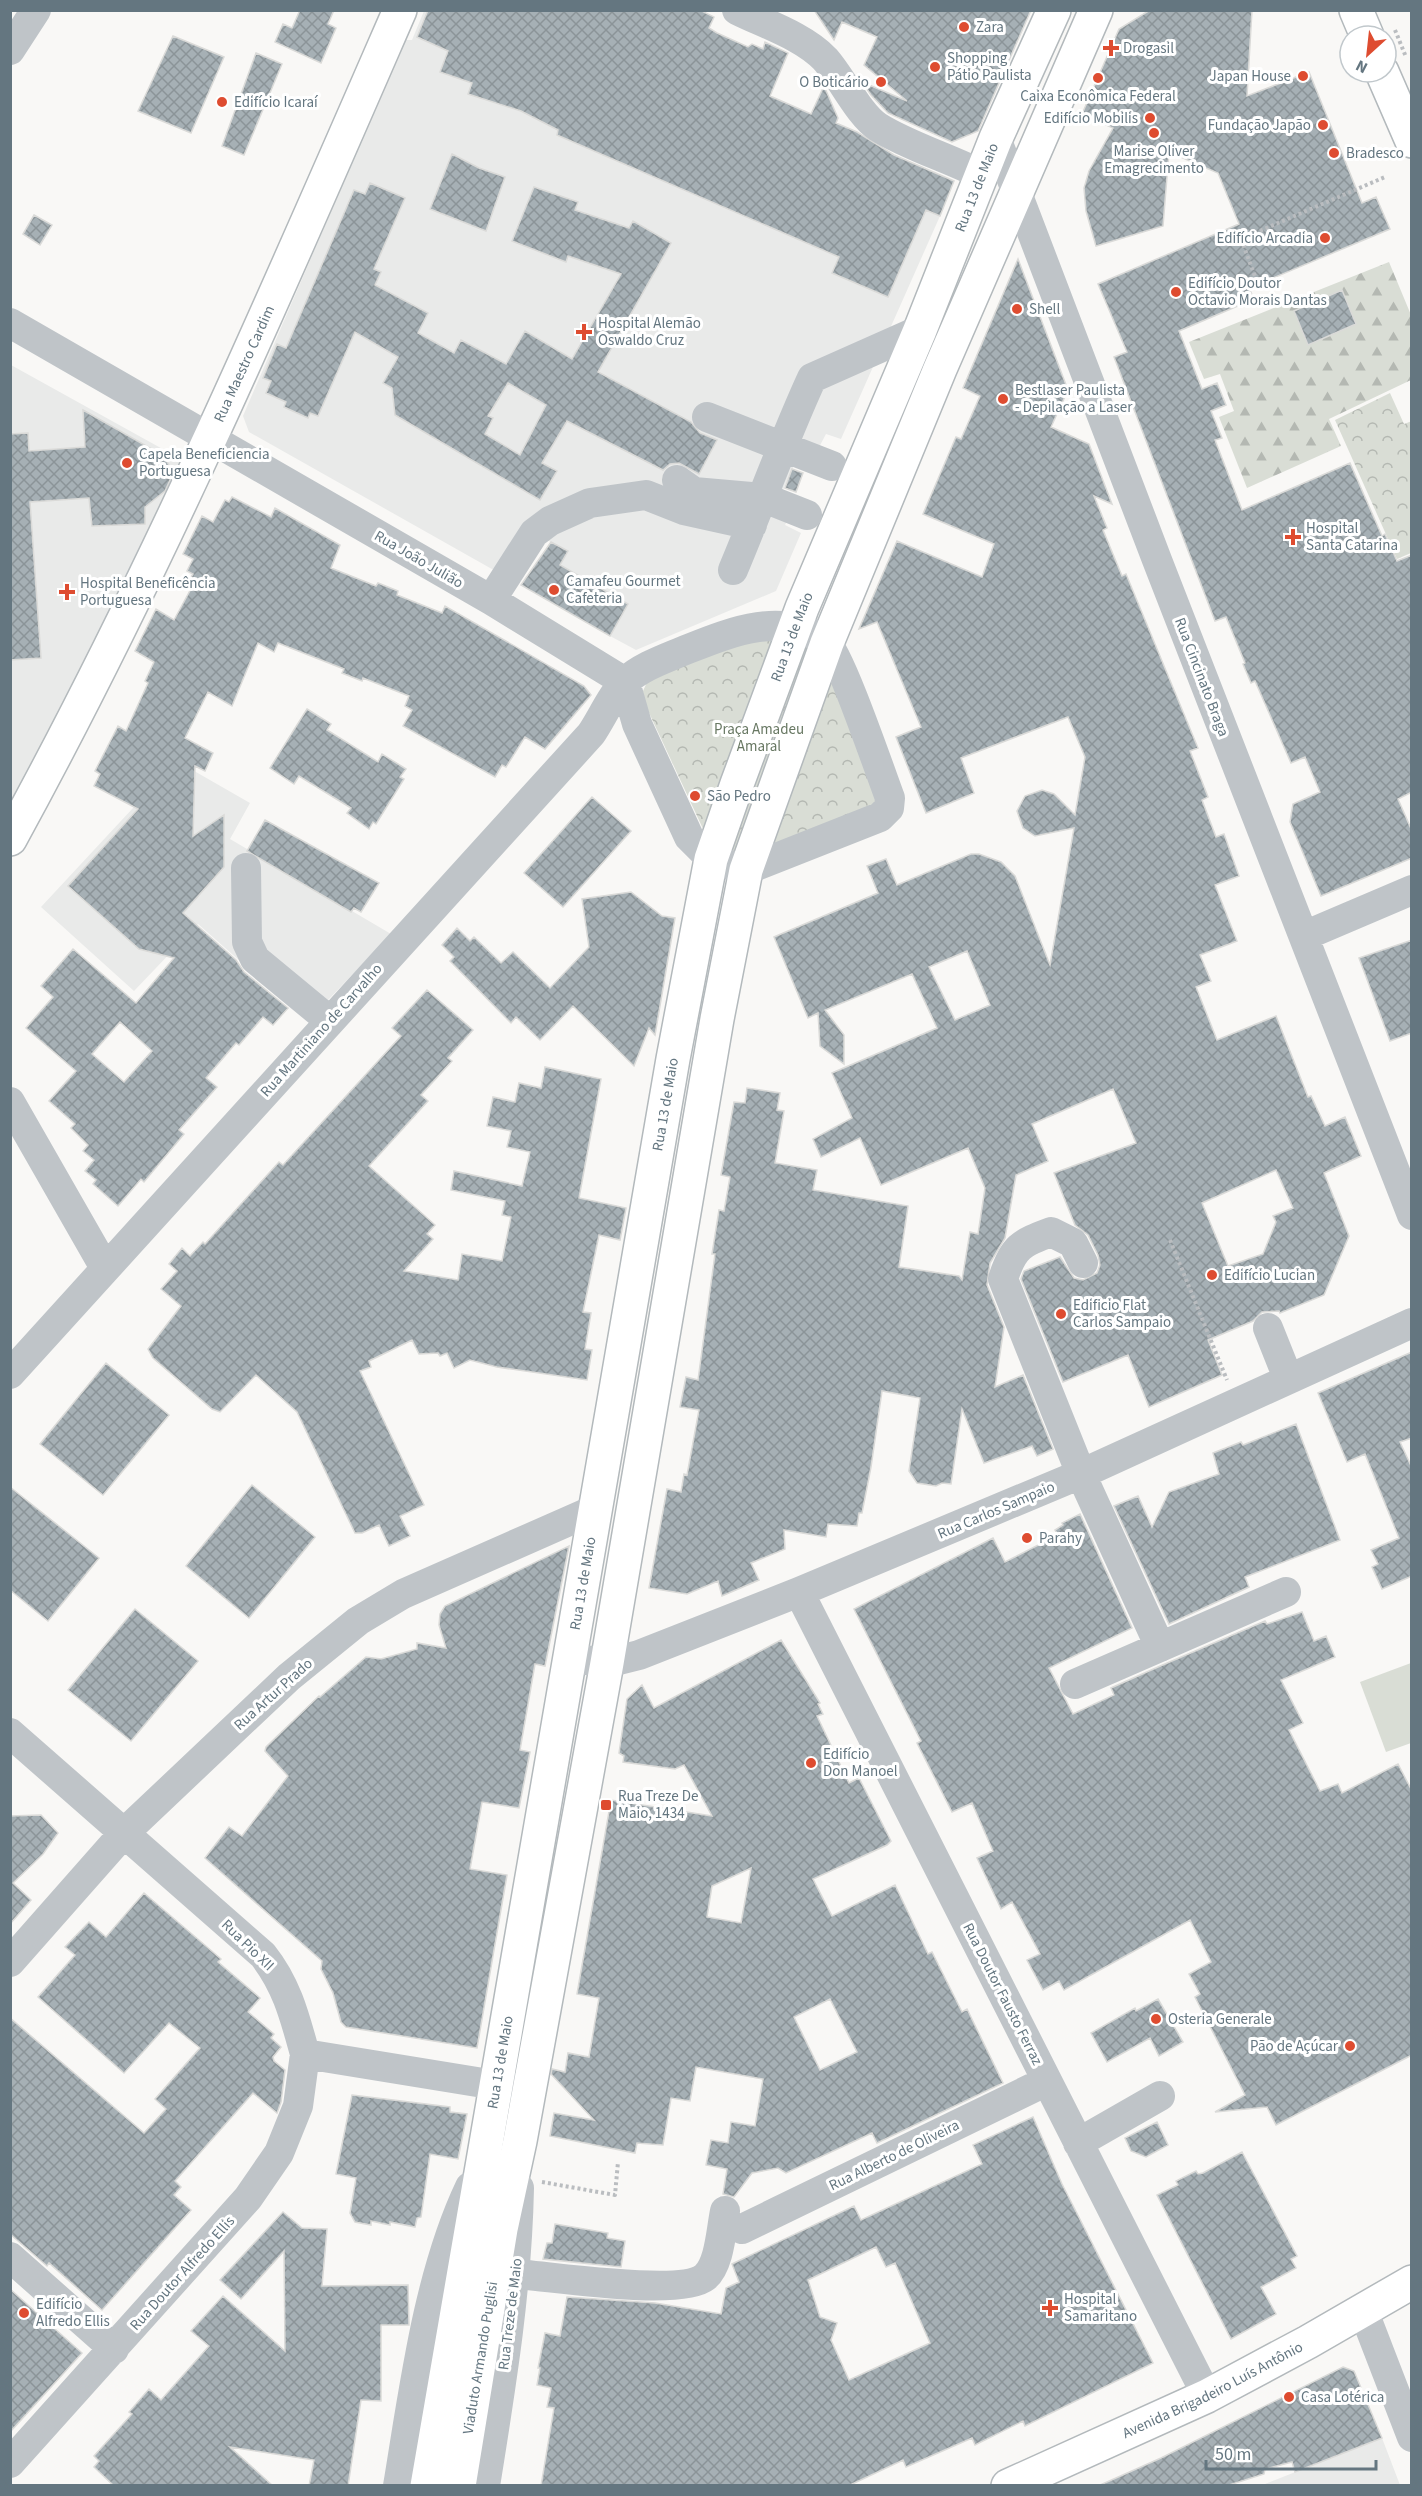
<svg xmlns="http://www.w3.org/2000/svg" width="1422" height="2496" font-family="'Source Sans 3',sans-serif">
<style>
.built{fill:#e9eae9}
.green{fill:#d9ddd5}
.forest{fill:url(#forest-firs)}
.park{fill:url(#park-crowns)}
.building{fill:url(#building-cross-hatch);stroke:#dadad8;stroke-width:1.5;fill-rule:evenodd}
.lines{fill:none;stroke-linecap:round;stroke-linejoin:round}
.major-casing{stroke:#b3b9bc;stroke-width:36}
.path{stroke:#babdc0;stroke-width:4;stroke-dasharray:3 3;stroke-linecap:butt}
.minor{stroke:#bfc4c8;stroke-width:30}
.major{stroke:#fff;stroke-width:33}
.poi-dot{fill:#de4c30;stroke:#fff;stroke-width:2}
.labels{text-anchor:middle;stroke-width:6;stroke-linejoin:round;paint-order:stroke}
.poi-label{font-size:15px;fill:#647680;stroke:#fff;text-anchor:start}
.street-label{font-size:15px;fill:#647680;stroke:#fff}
.park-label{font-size:15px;fill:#687863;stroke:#fff}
</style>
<defs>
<pattern id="forest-firs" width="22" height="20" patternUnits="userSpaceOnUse" patternTransform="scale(1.5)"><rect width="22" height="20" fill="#d9ddd5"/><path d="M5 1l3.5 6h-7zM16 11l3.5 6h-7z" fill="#b4b8b2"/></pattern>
<pattern id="park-crowns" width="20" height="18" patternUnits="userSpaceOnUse" patternTransform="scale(1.5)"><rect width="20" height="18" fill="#d9ddd5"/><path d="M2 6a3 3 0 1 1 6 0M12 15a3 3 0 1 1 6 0" fill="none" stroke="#b4b8b2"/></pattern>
<pattern id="building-cross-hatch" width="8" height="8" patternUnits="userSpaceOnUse" patternTransform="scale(1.5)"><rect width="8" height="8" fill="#a6b0b5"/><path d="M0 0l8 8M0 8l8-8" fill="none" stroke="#8b9498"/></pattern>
</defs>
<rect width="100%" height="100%" fill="#f9f8f6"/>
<path class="built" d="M424,11H428L417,37L437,46L452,12L583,61L940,216L841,439L826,434L817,451L803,445L779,499L794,507L785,525L801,533L776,591L636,650L610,636L628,604L588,581L557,571L568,551L545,539L515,582L249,432L243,416L405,40H412Z
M11,365L186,462L11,811Z
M182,764L250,803L230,839L391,934L308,1021L198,924L134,991L41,907L133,808L153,780Z
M1382,2438L1400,2485L1260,2486Z"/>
<path class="green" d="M1411,1663V1743L1386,1752L1360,1682Z"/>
<path class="forest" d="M1389,262L1411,315V380L1329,419L1341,446L1247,488L1219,417L1234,411L1220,374L1204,379L1189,342Z"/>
<path class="park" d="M1390,393L1404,424L1412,421L1411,553L1397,559L1335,420Z
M792,639L822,653L880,805L752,860L711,846L644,702L643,691L648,680L739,640Z"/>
<path class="building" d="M300,10H334L328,24L336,28L321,63L275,42L283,24L292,28Z
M428,10H700L714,17L709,28L717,33L748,47L752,44L763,49L765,42L788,53L770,96L811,114L824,86L838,118L836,123L857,132L894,155L954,181L940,216L926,210L888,297L832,273L839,257L557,135L558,130L521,111L468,94L472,83L440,72L448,51L417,37Z
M814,10H1031L978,131L952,142L888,113L871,95L862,82L907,101L864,65L877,37L842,22L834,40Z
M1150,10H1252L1247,96L1309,72L1362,203L1376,197L1390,229L1249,288L1254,299L1179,331L1202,389L1217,383L1226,405L1211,411L1222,438L1215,440L1242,510L1350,463L1382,536L1385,534L1397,561L1412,555V792L1398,799L1412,831V858L1321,896L1290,822L1293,804L1320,792L1305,757L1291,763L1255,681L1251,683L1243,664L1245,663L1226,617L1215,621L1114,357L1127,352L1098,284L1239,224L1218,173L1169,152L1163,226L1096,246L1086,211L1084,188L1089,171L1113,128L1082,114L1119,29Z
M173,36L224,57L191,133L138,111Z
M256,53L282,64L244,155L222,146Z
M452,154L479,168L505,177L486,231L430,209Z
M370,183L405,198L374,269L381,272L375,285L428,313L418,333L454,353L461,340L506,364L525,331L572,359L621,274L568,256L566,262L512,241L534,187L578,202L575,210L629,228L633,221L671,243L598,372L691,422L700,433L717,440L699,474L679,463L670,464L663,470L567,421L542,463L557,471L540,500L395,415L392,388L383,383L398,357L355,332L318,416L310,413L308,418L284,407L286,402L266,393L271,381L263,378L277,344L286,348L354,190L365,194ZM508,383L546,405L520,455L485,434L493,418L488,416Z
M34,215L52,225L40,245L23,234Z
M1018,259L1068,390L1051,427L1089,444L1112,504L1094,496L1107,528L1103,530L1122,576L1126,574L1198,748L1190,751L1208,797L1202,800L1216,837L1224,834L1239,876L1215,885L1237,941L1200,955L1211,981L1196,987L1217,1040L1276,1016L1308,1097L1311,1096L1325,1126L1345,1117L1361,1156L1324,1173L1349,1236L1324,1295L1280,1313L1279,1311L1262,1312L1253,1321L1208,1340L1222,1375L1149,1407L1128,1355L1063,1382L1021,1279L1024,1271L1060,1257L1074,1278L1083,1280L1097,1273L1100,1265L1098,1255L1088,1235L1075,1225L1054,1173L1136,1143L1113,1089L1032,1124L1048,1161L1016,1175L1005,1238L990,1263L987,1285L1004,1327L995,1387L1023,1375L1053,1449L1037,1456L1032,1446L984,1463L962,1409L951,1484L942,1483L936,1486L917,1483L909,1471L920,1398L882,1391L871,1467L862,1513H859L857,1526L828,1524L826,1537L784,1530L785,1549L751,1563L759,1580L722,1596L718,1581L687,1594L649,1588L667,1489L681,1492L684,1474L687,1475L699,1410L680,1407L686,1377L698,1380L715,1254H712L719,1210L724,1211L730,1177L721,1175L734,1102L745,1103L747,1088L780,1093L777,1110L784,1111L775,1163L817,1170L813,1190L908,1206L899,1267L959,1276L962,1280L970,1232L978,1234L985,1188L968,1148L881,1185L860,1138L821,1157L813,1139L852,1118L832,1073L937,1028L912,974L825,1010L844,1035V1064L820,1046L818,1013L808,1018L774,937L878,893L867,866L886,859L897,885L971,854H979L1001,862L1015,876L1050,965L1074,828L1035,836L1023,828L1017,811L1025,796L1042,790L1054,794L1075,815L1085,757L1068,717L961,758L974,793L926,813L896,737L921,727L877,622L859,629L897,541L982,577L994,544L923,514L956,437L961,439L980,396L963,388ZM967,951L990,1005L955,1020L929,967ZM1276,1170L1293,1208L1273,1216L1276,1222L1263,1254L1228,1266L1202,1203Z
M1342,290L1356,324L1308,345L1294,311Z
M83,410L164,456L172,471L170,480L165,491L145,507V524L92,526L89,498L30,502L41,658L10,660V434L28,433L29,451L85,447Z
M792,469L803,473L796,492L785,488Z
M232,497L271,517L275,508L340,545L331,568L376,586L378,583L398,591L397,595L442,613L445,606L584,686L591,695L545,749L525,737L506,767L502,765L495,777L403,726L412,710L405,706L409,696L363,678L362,681L342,673L344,669L278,643L274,652L258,643L232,706L208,692L185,738L213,753L205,771L195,766L193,836L224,815V867L183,913L236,960L244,972L288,1008L273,1025L263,1017L239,1045L236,1043L206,1078L217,1087L179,1130L184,1134L144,1182L141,1179L118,1206L93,1184L96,1180L85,1171L94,1160L83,1151L88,1145L71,1128L75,1124L49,1101L76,1071L26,1028L53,997L41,986L73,949L136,1003L174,958L139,949L68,886L138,809L94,786L100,774L95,771L118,726L126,731L148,683L145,681L154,662L135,651L156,609L174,620L193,585L188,582L193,574L187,571L193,559L183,554L202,516L213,522L225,500L229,502ZM120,1022L152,1051L124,1082L92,1054Z
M551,542L568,551L560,565L628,604L610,636L521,585Z
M307,709L331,724L327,730L378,762L382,754L406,769L400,777L404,779L376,824L373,822L369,829L347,813L351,808L299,776L294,784L270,768Z
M592,797L631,831L563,907L524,873Z
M265,820L379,883L361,912L354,908L351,912L247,851Z
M631,892L662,916L675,918L655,1035L649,1028L634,1066L573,1006L540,1040L516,1017L511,1023L450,961L454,957L442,945L457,928L470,941L474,937L501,963L513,952L550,988L589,947L582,899Z
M1412,940V1033L1390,1041L1359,958Z
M427,990L473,1030L448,1058L452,1061L421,1095L428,1101L369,1166L435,1225L427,1234L433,1239L404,1271L458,1280L462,1254L502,1261L511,1217L502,1215L505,1201L451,1190L454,1171L522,1186L530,1152L507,1147L511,1131L487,1126L493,1097L515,1102L519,1083L541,1088L545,1067L601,1079L579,1198L626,1208L620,1240L599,1235L583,1312L591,1313L585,1349L592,1350L587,1380L497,1367L470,1360L454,1368L447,1353L440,1356L438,1353L419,1354L412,1340L369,1361L371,1367L360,1371L424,1505L400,1516L410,1536L389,1546L379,1525L362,1533H355L297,1412L256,1375L220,1412L212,1409L153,1358L148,1349L181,1306L161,1289L177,1271L169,1264L182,1248L190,1256L203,1242L205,1244L279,1162L283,1165L401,1036L392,1028Z
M1412,1352V1438L1400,1442L1412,1468V1576L1382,1589L1372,1567L1378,1564L1371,1550L1399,1538L1365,1454L1347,1462L1318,1393Z
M106,1363L169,1415L103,1495L40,1444Z
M1296,1424L1340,1540L1245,1577L1249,1587L1169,1624L1114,1506L1138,1496L1152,1527L1169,1492L1219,1474L1213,1453L1241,1442L1243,1445Z
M252,1485L315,1537L249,1618L186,1566Z
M10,1487L99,1558L48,1621L10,1590Z
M1080,1514L1132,1628L1049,1668L1073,1714L1114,1695L1111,1688L1158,1667L1265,1621L1267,1624L1302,1612L1314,1641L1326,1636L1335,1657L1281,1680L1303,1723L1289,1730L1320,1791L1338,1784L1342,1793L1398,1764L1412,1791V2055L1276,2125L1267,2107L1215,2112L1245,2095L1195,1997L1200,1994L1189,1974L1211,1962L1190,1920L1064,1990L1059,1981L1043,1990L1027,1960L1040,1954L1012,1902L1001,1909L977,1858L993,1851L972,1803L952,1812L917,1743L921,1741L854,1609L993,1538L1005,1562L1058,1535L1055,1530L1063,1525L1062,1523Z
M569,1546L545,1666L535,1664L520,1750L530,1752L519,1808L482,1802L470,1869L507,1875L477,2048L346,2027L341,2022L333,1993L321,1969L322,1961L205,1858L229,1827L242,1836L288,1776L265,1751L266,1747L319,1696L320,1697L366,1657L381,1659L417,1649V1643L446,1648L439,1625L440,1614L445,1606Z
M135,1609L198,1661L131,1741L68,1690Z
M781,1640L820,1703L818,1704L823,1714L817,1716L849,1783L859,1778L891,1841L887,1845L813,1879L832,1916L895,1885L928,1954L932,1952L962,2012L967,2009L1003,2083L877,2143L872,2133L786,2173L778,2168L752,2173L734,2197L723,2194L727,2169L706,2165L711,2140L728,2143L731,2122L755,2126L763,2079L696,2067L690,2101L671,2098L663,2145L637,2143L635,2153L550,2136L554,2113L594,2120L551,2074L552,2069L565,2072L568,2053L589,2057L599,1998L577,1994L611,1800L712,1816L684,1765L675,1769L623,1762L624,1756L619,1753L627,1699L642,1685L654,1708ZM751,1868L741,1923L707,1917L712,1886ZM830,1999L857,2052L820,2070L794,2017Z
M41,1815L58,1833L43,1854L13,1883L31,1900L10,1924V1816Z
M144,1893L221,1959L218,1962L260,1998L248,2012L274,2034L271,2038L281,2047L273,2057L274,2061L285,2070L281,2102L277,2113L253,2093L175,2181L181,2187L174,2195L191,2210L102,2310L49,2263L47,2266L10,2234V2018L144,2133L166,2109L155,2099L200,2048L169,2023L124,2073L38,1997L75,1955L65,1947L89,1922L106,1937Z
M1158,1999L1183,2042L1159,2056L1150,2038L1107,2062L1091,2033L1135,2008L1136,2011Z
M352,2095L450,2107V2112L467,2114L458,2159L430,2154L421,2217L417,2218L415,2227L390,2222V2225L371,2221V2225L355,2222L350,2213L356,2178L336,2174Z
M1033,2117L1062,2184L1153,2363L1025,2426L1023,2421L975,2445L972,2438L906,2467L903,2460L848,2486H541L554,2408L547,2407L551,2388L537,2385L540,2368H538L545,2333L560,2336L567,2297L655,2303L721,2314L726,2288L739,2282L732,2264L854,2206L861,2220L982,2164L973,2145ZM876,2247L886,2267L895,2263L930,2343L849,2380L831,2340L837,2323L820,2317L808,2280Z
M1157,2122L1168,2145L1146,2157L1131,2151L1125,2138Z
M1242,2152L1297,2256L1291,2259L1296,2268L1261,2287L1276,2314L1231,2339L1157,2195L1178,2185L1176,2181L1196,2171L1198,2174L1203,2173Z
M283,2212L302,2228L327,2229L322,2286L408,2285L409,2325H381V2401L361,2400L348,2486H309L314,2460L230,2447L273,2486H114L94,2467L99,2461L94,2456L132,2414L129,2412L149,2389L161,2400L209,2346L191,2331L223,2296L285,2351L284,2251L241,2299L220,2280Z
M555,2224L608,2233L607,2238L625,2241L621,2267L543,2259L547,2243H552Z
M10,2289L82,2353L10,2432Z
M1343,2367L1354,2371L1382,2438L1295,2472L1292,2462L1265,2469L1264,2474L1226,2486H1098L1161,2458Z"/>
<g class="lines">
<defs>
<g id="major">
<path d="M1356,10L1367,36"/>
<path d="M1382,72L1412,141"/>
<path id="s1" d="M10,839C157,571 278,290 400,10"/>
<path id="s2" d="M427,2486L673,1059L711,859L737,784L802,608L920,330L996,138L1054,10"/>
<path id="s3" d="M459,2486L501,2229L520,2141L607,1663L717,1019L746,870L827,643L940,369L1096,10"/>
<path id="s4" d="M1008,2486L1207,2396L1308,2342L1412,2282"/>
</g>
</defs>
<use href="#major" class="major-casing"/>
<path class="path" d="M1395,30L1406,57
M1259,287L1241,239L1385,177
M1170,1240L1227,1380
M542,2182L615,2195L618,2162"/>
<path class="minor" d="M737,10C765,24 803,36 825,59C842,78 859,115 878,127C906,145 951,159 982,175
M10,50L36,10
M996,138L1157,560L1412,1215
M10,323L491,600L625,682
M707,417L832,466
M677,480L694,492L764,498L807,515
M733,570C760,506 783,441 812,378L920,330
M491,600L534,533L550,521L590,503L646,495L684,510L752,525
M246,868L247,942L255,959L330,1021
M1304,936L1412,890
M10,1102L105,1268
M1083,1263L1073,1243L1051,1232C1021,1243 1013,1247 1003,1279L1081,1474L1160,1647
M1268,1328L1288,1378
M10,1374L591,734C602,718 612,694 626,681C641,667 664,659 683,651C726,634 782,609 826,642C839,652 881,774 890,798L889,808L880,817L746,870L711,859L689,837L637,724L625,682
M799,1592L1207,2396
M571,1658L607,1663L639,1655L799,1592L1081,1474L1412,1323
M1075,1684L1286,1592
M10,1733L263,1955C287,1985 295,2018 305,2054L520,2089
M10,1962L123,1834L289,1677L358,1621L403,1594L596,1509
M1078,2143L1160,2096
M742,2229L1047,2081
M10,2257L114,2349
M526,2275C560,2278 682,2296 705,2277C720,2264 721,2230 725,2211
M1363,2310L1412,2437
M10,2463L248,2198L279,2153L298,2106L305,2054
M398,2486C414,2390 428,2275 470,2187
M485,2486C501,2386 517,2289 519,2188"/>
<use href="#major" class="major"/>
</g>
<g class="poi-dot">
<circle cx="964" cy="27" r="6"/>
<path d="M1108 39h6v6h6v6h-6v6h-6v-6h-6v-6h6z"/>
<circle cx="935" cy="67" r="6"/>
<circle cx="1303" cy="76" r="6"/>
<circle cx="1098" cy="78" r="6"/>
<circle cx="881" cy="82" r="6"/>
<circle cx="222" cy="102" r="6"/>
<circle cx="1150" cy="118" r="6"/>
<circle cx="1323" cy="125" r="6"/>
<circle cx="1154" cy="133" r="6"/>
<circle cx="1334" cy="153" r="6"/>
<circle cx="1325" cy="238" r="6"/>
<circle cx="1176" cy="292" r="6"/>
<circle cx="1017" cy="309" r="6"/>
<path d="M581 323h6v6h6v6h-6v6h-6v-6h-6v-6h6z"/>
<circle cx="1003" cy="399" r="6"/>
<circle cx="127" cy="463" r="6"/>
<path d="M1290 528h6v6h6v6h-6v6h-6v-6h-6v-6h6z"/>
<circle cx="554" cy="590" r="6"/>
<path d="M64 583h6v6h6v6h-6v6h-6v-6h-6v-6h6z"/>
<circle cx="695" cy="796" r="6"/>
<circle cx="1212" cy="1275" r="6"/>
<circle cx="1061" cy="1314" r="6"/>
<circle cx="1027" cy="1538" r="6"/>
<circle cx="811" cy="1763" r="6"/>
<rect x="600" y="1799" width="12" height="12" rx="3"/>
<circle cx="1156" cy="2019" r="6"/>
<circle cx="1350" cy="2046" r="6"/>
<path d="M1047 2299h6v6h6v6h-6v6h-6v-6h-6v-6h6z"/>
<circle cx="24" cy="2313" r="6"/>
<circle cx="1289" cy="2397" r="6"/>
</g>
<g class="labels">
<g class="poi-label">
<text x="976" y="32">Zara</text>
<text x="1123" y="53">Drogasil</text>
<text x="947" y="63">Shopping<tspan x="947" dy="17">Pátio Paulista</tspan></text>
<text x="1291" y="81" text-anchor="end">Japan House</text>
<text x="869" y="87" text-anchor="end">O Boticário</text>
<text x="1098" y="101" text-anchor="middle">Caixa Econômica Federal</text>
<text x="234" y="107">Edifício Icaraí</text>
<text x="1138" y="123" text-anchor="end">Edifício Mobilis</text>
<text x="1311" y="130" text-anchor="end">Fundação Japão</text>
<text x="1154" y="156" text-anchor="middle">Marise Oliver<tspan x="1154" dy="17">Emagrecimento</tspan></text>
<text x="1346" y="158">Bradesco</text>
<text x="1313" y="243" text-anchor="end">Edifício Arcadia</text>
<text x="1188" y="288">Edifício Doutor<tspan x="1188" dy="17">Octavio Morais Dantas</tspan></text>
<text x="1029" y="314">Shell</text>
<text x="598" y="328">Hospital Alemão<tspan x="598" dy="17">Oswaldo Cruz</tspan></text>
<text x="1015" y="395">Bestlaser Paulista<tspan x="1015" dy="17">- Depilação a Laser</tspan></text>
<text x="139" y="459">Capela Beneficiencia<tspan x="139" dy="17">Portuguesa</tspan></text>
<text x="1306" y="533">Hospital<tspan x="1306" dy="17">Santa Catarina</tspan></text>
<text x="566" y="586">Camafeu Gourmet<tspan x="566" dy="17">Cafeteria</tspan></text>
<text x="80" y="588">Hospital Beneficência<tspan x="80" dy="17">Portuguesa</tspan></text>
<text x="707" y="801">São Pedro</text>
<text x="1224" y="1280">Edifício Lucian</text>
<text x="1073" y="1310">Edificio Flat<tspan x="1073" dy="17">Carlos Sampaio</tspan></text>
<text x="1039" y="1543">Parahy</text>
<text x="823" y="1759">Edifício<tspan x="823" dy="17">Don Manoel</tspan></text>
<text x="618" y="1801">Rua Treze De<tspan x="618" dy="17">Maio, 1434</tspan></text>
<text x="1168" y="2024">Osteria Generale</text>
<text x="1338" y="2051" text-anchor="end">Pão de Açúcar</text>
<text x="1064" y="2304">Hospital<tspan x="1064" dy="17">Samaritano</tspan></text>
<text x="36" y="2309">Edifício<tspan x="36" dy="17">Alfredo Ellis</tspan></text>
<text x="1301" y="2402">Casa Lotérica</text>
</g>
<g class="street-label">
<text dy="5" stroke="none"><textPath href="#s2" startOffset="2374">Rua 13 de Maio</textPath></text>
<text dy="5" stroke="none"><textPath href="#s1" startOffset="530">Rua Maestro Cardim</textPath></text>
<text transform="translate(419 559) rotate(30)" y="5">Rua João Julião</text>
<text dy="5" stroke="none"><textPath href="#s2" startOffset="1888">Rua 13 de Maio</textPath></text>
<text transform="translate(1202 677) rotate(69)" y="5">Rua Cincinato Braga</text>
<text transform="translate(321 1030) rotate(-48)" y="5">Rua Martiniano de Carvalho</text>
<text dy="5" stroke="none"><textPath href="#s2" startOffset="1402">Rua 13 de Maio</textPath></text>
<text transform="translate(996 1510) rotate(-23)" y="5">Rua Carlos Sampaio</text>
<text dy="5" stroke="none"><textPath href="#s2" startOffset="916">Rua 13 de Maio</textPath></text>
<text transform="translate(273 1694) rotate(-42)" y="5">Rua Artur Prado</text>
<text transform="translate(248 1945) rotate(44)" y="5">Rua Pio XII</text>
<text transform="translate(1003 1994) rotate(63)" y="5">Rua Doutor Fausto Ferraz</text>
<text dy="5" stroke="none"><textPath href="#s2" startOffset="430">Rua 13 de Maio</textPath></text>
<text transform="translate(894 2155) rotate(-26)" y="5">Rua Alberto de Oliveira</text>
<text transform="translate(182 2273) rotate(-48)" y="5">Rua Doutor Alfredo Ellis</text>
<text transform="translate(510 2314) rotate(-83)" y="5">Rua Treze de Maio</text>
<text dy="5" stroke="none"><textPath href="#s3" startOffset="130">Viaduto Armando Puglisi</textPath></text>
<text dy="5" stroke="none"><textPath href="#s4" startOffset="226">Avenida Brigadeiro Luís Antônio</textPath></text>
</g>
<g class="park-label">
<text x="759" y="734">Praça Amadeu<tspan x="759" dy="17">Amaral</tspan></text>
</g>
</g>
<rect width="1422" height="2496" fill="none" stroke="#647680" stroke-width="24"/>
<g transform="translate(1368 54) rotate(207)"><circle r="28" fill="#ffffff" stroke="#c1c8cc" stroke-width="1.5"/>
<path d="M0-4.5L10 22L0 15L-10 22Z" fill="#de4c30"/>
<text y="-9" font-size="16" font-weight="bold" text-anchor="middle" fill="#647680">N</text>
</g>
<path d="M1206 2460v9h170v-9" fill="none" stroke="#647680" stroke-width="3"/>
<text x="1215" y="2460" font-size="18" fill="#647680" stroke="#ffffff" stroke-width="4.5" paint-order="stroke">50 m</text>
</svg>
